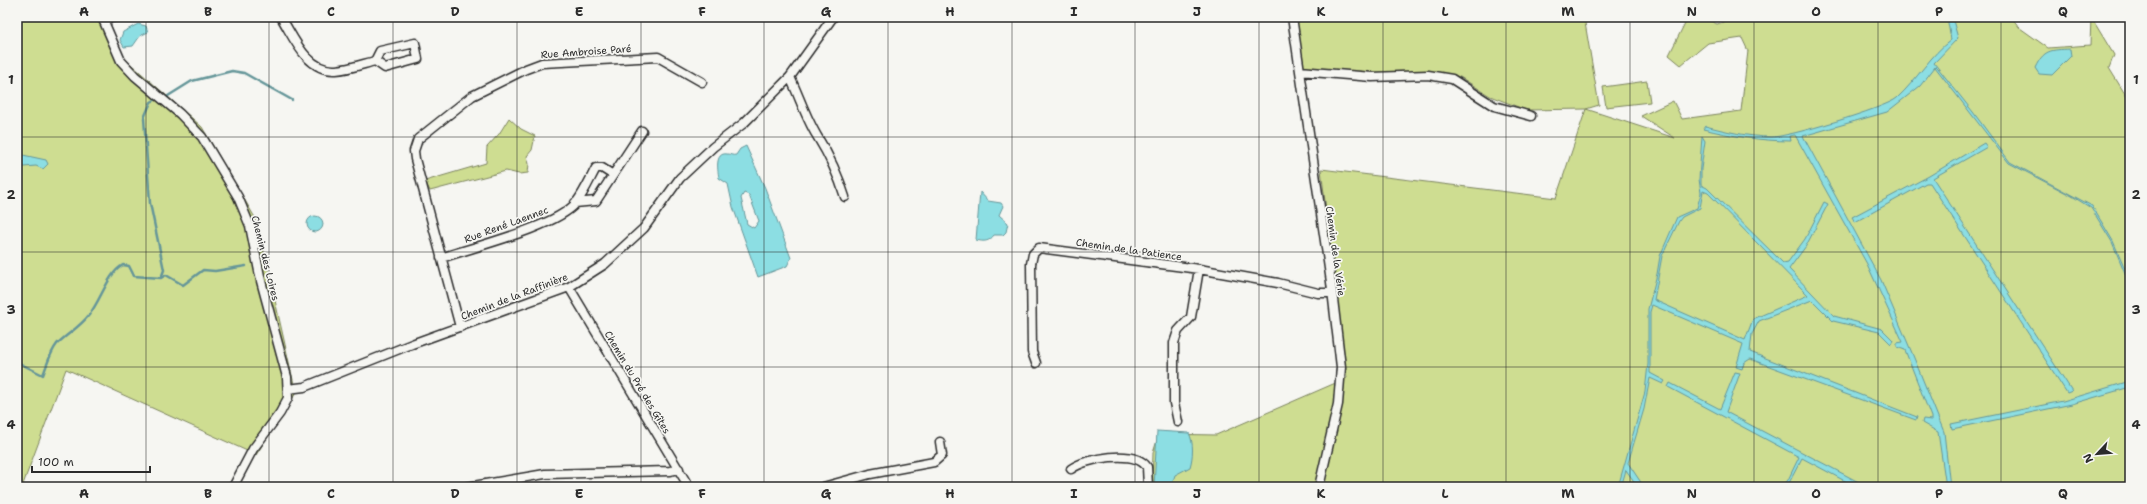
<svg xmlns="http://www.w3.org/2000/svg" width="2147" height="504" font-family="'Shantell Sans',sans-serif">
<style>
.green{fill:#cedd91;stroke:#7c845e}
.water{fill:#8cdee3;stroke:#659699;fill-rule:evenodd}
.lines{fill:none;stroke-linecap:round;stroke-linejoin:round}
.stream{stroke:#659699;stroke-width:2.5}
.street-casing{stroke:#2b2b2b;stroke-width:11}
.street{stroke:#f6f6f2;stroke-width:8}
.grid{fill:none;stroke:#2b2b2b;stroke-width:1;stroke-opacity:0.55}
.labels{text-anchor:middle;stroke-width:3.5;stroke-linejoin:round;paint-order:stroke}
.street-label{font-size:10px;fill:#2b2b2b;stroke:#f6f6f2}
.neatline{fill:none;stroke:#2b2b2b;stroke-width:1.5}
.grid-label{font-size:13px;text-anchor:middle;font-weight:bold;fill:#2b2b2b}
</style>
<rect width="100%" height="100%" fill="#f6f6f2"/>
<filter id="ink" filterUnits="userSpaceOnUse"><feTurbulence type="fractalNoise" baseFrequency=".025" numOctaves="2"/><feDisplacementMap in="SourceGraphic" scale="8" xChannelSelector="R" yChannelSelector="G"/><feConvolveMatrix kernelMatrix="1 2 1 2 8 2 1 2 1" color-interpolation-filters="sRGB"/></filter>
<g filter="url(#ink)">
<path class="green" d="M17,17H105L124,58L202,127L257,221L296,393L256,455L66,369L22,487H17Z
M1296,17H1584L1599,105L1586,109L1675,138L1641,116L1673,101L1682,119L1741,111L1748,51L1742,38L1708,43L1681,65L1669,55L1688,17H1703L1717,24L1740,17H2011L2020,28L2048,48L2090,45L2091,17L2114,55L2109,68L2130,102V487H1152L1153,453L1159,434L1216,435L1347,378L1321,169L1556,198L1586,109L1526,110L1490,96L1460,77L1304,68Z
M1647,81L1650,102L1606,107L1603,87Z
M509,118L521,129L535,136L532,150L527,156L529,164L528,173L519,174L506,171L430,191L425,181L486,163L487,147L499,134Z"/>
<path class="water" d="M1947,17H1952L1958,38L1934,63L1973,112L2010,162L2092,206L2113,241L2130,280V285L2112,242L2091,208L2072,196L2009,163L1935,67L1920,86L1887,112L1803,136L1881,280L1912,353L1944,432L1950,487H1946L1938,432L1922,423L1923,419L1931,420V417L1905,350L1897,347V343L1903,342L1867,264L1795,135L1790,136L1791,141C1761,141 1732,136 1703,129L1705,126C1726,131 1748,137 1771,137C1785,138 1886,108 1897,98C1916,81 1931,54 1951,40Z
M138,24L146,26L148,32L140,36L133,46L124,47L120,40L123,32Z
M2070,49L2071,56L2052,75L2039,74L2035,68C2044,49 2051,50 2070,49Z
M1702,136L1705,141L1701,169V185L1707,188L1783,263L1788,262L1805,239L1824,202L1828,204L1806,246L1789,269L1834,316L1882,329L1893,340L1891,344L1879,332L1833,321L1812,300L1759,321L1752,334L1750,352L1917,417L1916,420L1750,359L1744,363L1742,369L1736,367L1743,344L1652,305L1650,312V373L1665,381L1663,384L1650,378L1644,409L1628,463L1644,487H1638L1626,470L1621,487H1618L1645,392L1648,364V309L1657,274L1660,256L1677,217L1697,208L1701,193L1699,179ZM1703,191L1708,193L1808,295L1753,319L1745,340L1654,300L1662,256L1679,221L1682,217L1700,208Z
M1984,143L1987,147L1933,178L2072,391L2067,393L1930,183H1926L1855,222L1852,217L1929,176Z
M746,146L765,188L791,258L787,266L758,277L733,207L728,184L719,178C718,172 714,152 727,154C731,154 732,156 736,155L740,149ZM744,193L749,195L759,221L754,228L747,224L741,198Z
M23,155L46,160L48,164L43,169L36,166L24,167L17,162V156Z
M980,192L988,201L1001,203L1003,206L999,215L1008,223L1006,232L1003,235H994C989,242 984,242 976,240Z
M307 224a8 8 0 1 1 16 0a8 8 0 1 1-16 0Z
M1735,372L1740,373L1726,412L1868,487H1856L1802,458L1788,485L1782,487L1788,480L1799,457L1668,387L1670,383L1720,409Z
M2130,381V387L2072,404L1952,429L1951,424L2063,401Z
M1157,431L1189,433C1194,443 1193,457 1190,467L1175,475L1171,487H1154Z"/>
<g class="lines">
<path class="stream" d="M168,96L192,81L232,71L244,73L292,100
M161,278L166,275L183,285L203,270L215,271L246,266
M17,362L43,375C47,365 50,353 57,344C67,334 80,327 89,315C101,300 108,273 123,265L129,266L134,276L161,278L164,270L150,203L144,118L151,102L155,100"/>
<defs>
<path id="street" d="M102,17L121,61L135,76L180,114L202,137L238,197L250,226L261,281L287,377L288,398L280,413L253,449L233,487
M281,17C294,38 307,72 336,70C349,69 363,64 375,61
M1292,17L1331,282L1341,367L1338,404L1319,487
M103,20L114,17
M415,43L418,59L385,68L375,61L380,51Z
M1300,71L1372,77L1428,75L1452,79L1494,106L1531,116
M790,77C799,96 806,118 817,136C830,157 838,174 845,197
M575,203L596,201L642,131
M441,258C473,247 556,227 576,203C584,193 590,179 596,168H602L613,175
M569,287L689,487
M460,327L415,159L414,151L418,139L472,96L526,69L542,63L658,57L702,82
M1036,363L1032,352L1031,264L1033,254L1039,248L1199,269L1278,283L1318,293H1332
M288,389L304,387L412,344L569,287L605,264L644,228L680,178L713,147L744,123L790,77L833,17
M1178,422L1174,403V343L1178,331L1191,317L1199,269
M1071,469C1086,458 1135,449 1147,467L1148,487
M467,487L545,474L670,471L679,469
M823,487L870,474L934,462L942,455L940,442"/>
</defs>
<use href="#street" class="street-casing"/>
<use href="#street" class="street"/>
</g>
</g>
<path class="grid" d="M146,17V487M269,17V487M393,17V487M517,17V487M641,17V487M764,17V487M888,17V487M1012,17V487M1135,17V487M1259,17V487M1383,17V487M1506,17V487M1630,17V487M1754,17V487M1878,17V487M2001,17V487M17,137H2130M17,252H2130M17,367H2130"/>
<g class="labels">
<g class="street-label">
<text transform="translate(586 51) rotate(-4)" y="4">Rue Ambroise Paré</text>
<text transform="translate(506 224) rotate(-20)" y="4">Rue René Laennec</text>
<text transform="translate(1129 249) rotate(8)" y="4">Chemin de la Patience</text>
<text transform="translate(1336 251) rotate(82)" y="4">Chemin de la Vérie</text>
<text transform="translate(266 258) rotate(76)" y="4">Chemin des Loires</text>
<text transform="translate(514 296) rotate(-21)" y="4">Chemin de la Raffinière</text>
<text transform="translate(638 382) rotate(59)" y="4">Chemin du Pré des Gîtes</text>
</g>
</g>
<rect width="2147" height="504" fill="none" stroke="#f6f6f2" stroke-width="44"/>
<g transform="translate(2097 454) rotate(244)" stroke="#f6f6f2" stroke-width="3" paint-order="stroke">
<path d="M0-3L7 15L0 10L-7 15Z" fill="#2b2b2b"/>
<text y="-6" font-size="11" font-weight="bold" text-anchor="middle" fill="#2b2b2b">N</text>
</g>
<path d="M32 466v6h118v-6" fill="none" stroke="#2b2b2b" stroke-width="2"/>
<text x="38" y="466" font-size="12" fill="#2b2b2b" stroke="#f6f6f2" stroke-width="3" paint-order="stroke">100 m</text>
<rect x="22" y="22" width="2103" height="460" class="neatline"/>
<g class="grid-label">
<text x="84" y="16">A</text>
<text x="208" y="16">B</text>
<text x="331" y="16">C</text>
<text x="455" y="16">D</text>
<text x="579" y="16">E</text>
<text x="702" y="16">F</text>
<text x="826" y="16">G</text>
<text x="950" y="16">H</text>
<text x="1074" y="16">I</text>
<text x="1197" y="16">J</text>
<text x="1321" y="16">K</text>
<text x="1445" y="16">L</text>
<text x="1568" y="16">M</text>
<text x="1692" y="16">N</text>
<text x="1816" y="16">O</text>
<text x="1939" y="16">P</text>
<text x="2063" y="16">Q</text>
<text x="11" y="84">1</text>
<text x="2136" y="84">1</text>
<text x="11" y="199">2</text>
<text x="2136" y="199">2</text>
<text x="11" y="314">3</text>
<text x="2136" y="314">3</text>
<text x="11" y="429">4</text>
<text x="2136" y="429">4</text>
<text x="84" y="498">A</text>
<text x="208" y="498">B</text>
<text x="331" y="498">C</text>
<text x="455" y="498">D</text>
<text x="579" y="498">E</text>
<text x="702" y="498">F</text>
<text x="826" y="498">G</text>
<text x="950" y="498">H</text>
<text x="1074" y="498">I</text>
<text x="1197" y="498">J</text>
<text x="1321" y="498">K</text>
<text x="1445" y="498">L</text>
<text x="1568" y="498">M</text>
<text x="1692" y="498">N</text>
<text x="1816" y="498">O</text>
<text x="1939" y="498">P</text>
<text x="2063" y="498">Q</text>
</g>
</svg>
